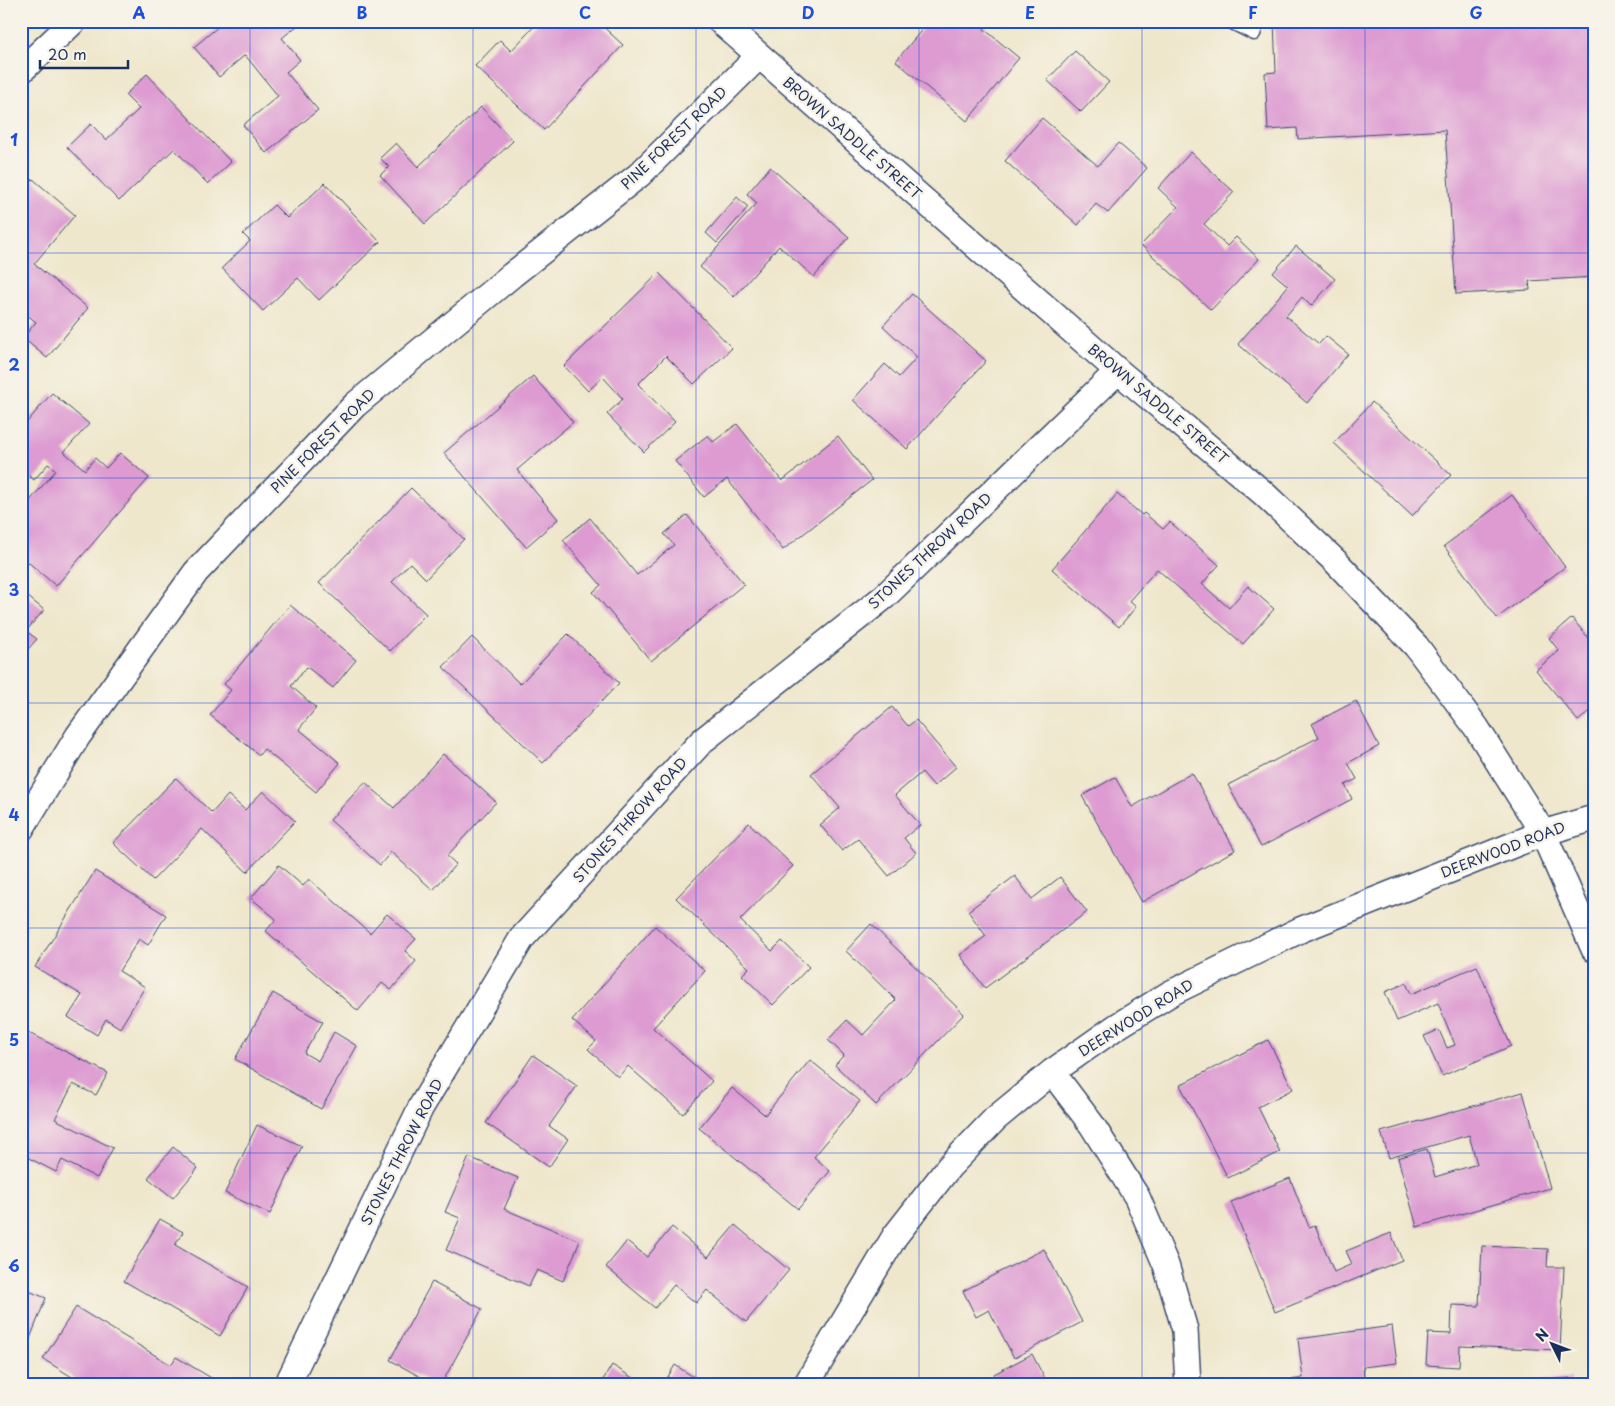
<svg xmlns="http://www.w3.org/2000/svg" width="1615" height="1406" font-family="'Playpen Sans',sans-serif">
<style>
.building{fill:#dd9bd2}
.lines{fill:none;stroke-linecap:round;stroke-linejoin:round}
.service-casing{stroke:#3b4b6e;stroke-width:15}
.minor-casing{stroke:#3b4b6e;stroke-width:28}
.service{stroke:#fff;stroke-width:12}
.minor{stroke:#fff;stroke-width:25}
.grid{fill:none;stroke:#1d4ed8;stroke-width:1;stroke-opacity:0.55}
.labels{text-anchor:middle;stroke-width:5;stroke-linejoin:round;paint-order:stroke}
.street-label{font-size:14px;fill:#1b2f5e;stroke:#f7f3e8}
.neatline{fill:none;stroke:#1d4ed8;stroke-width:2}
.grid-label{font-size:16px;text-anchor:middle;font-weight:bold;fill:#1d4ed8}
</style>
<rect width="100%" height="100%" fill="#f7f3e8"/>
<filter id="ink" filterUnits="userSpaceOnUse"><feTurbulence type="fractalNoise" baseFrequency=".02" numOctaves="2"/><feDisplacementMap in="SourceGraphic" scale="10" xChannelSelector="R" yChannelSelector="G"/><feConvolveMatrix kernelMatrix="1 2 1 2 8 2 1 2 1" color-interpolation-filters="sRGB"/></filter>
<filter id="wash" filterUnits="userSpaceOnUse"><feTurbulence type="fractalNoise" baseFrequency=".0096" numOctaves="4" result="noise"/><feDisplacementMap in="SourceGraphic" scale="20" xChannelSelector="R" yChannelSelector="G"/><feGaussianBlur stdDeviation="1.12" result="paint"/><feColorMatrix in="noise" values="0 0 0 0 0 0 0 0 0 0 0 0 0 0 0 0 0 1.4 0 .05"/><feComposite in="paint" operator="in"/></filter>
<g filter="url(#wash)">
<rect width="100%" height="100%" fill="#efe7cc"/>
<g id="blocks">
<path class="building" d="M225,21H303L282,38L300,60L286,72L318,110L266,153L243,125L278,96L245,55L219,77L194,47Z
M539,21H597L623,45L544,130L475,66L500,40L511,51Z
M929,21H984L987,24L984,29L1019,58L967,121L896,61Z
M1274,21H1594V277L1529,281L1530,290L1456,294L1445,130L1298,139L1297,128L1268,130L1265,73L1276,72Z
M1075,51L1109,82L1081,112L1047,80Z
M147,74L231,162L208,184L174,149L119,201L67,147L91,124L106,140L139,109L125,95Z
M481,107L513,141L425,224L380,175L389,167L380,158L396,143L418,167Z
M1042,118L1098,166L1118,143L1147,168L1108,213L1096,204L1078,225L1005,161Z
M1191,152L1234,192L1204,224L1227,246L1236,237L1259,259L1211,310L1141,245L1178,207L1158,188Z
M770,167L849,237L814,277L779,246L734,297L700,267L757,203L747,194Z
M33,179L75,215L34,264L88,308L47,358L23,338L36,322L21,310V193Z
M325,183L380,242L319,300L298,278L263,311L222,268L250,241L243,234L274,205L287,218Z
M737,197L748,207L717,243L706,233Z
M1296,246L1335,279L1311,306L1302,297L1286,316L1319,344L1326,336L1348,354L1307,403L1238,344L1288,286L1273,273Z
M659,273L732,348L694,384L666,356L638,384L675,422L644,452L607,414L623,399L603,377L588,391L564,366Z
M912,294L986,361L907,449L853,400L885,364L899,377L917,357L883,326Z
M533,376L573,422L517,470L558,519L526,547L444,453Z
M52,393L89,424L64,452L85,470L95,458L106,468L120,453L149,478L56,586L21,556V511L56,470L48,464L34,480L21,469V429Z
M1372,402L1451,475L1412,516L1334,443Z
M737,424L782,481L838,436L872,480L783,550L727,479L704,497L675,461L708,435L713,442Z
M411,488L464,539L426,579L410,563L392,582L426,614L390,651L319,583Z
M1117,494L1142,515L1144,513L1163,529L1170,522L1219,565L1202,584L1229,608L1248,586L1274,609L1243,644L1157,569L1129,601L1136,607L1119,627L1052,569Z
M1512,495L1565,567L1497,618L1444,546Z
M687,515L744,584L651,661L593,592L601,585L563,540L590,518L637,575L674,545L664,534Z
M21,591L44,610L26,631L37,639L21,657Z
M290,605L356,660L333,688L307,667L291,686L316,708L299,729L340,763L316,792L264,749L259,755L210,715L231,690L224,684Z
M1572,618L1594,645V708L1578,721L1536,670L1559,651L1549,638Z
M568,634L619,683L543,763L443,667L472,637L520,684Z
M1356,701L1379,746L1348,763L1357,779L1345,785L1352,799L1261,847L1228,785L1319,737L1312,724Z
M892,707L908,726L916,720L956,767L934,786L922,772L895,795L920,825L904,838L916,853L889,876L858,839L842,851L820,825L840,808L811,774Z
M443,754L496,802L447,856L456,864L433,890L391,852L380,865L330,820L365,782L394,808Z
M1192,773L1235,850L1142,902L1082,796L1115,777L1132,807Z
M176,778L212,813L228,795L245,810L263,791L295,821L247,872L202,829L153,880L113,843Z
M749,823L793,866L740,920L772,951L782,941L809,967L773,1005L742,975L749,968L676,898Z
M279,865L303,886L309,879L370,933L387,914L416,939L405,951L416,961L391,990L382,983L358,1011L266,931L276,919L251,898Z
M95,871L166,915L148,945L139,939L119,971L145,987L120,1028L106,1019L97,1035L68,1017L82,995L35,967Z
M1015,876L1032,899L1060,877L1087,912L985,988L960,955L986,936L968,911Z
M871,924L964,1014L876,1105L835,1065L844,1055L828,1040L847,1020L863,1035L896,1000L846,951Z
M655,926L705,971L653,1028L712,1081L683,1114L628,1066L618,1077L588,1049L596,1041L572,1020Z
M1477,966L1511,1046L1442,1076L1424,1036L1439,1030L1447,1048L1455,1045L1438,1003L1397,1021L1385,992L1406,983L1411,994Z
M273,993L323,1022L304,1053L318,1061L334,1032L357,1046L321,1109L235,1059Z
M23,1030L108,1073L96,1095L73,1084L55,1119L113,1148L97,1178L62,1160L56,1172L21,1154V1033Z
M1268,1040L1293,1089L1258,1107L1280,1152L1228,1178L1180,1085Z
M533,1055L577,1086L549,1126L568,1139L549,1167L486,1123Z
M810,1060L860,1101L814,1157L830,1171L798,1209L699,1128L732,1088L765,1115Z
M1523,1092L1550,1188L1417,1227L1398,1158L1427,1149L1435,1177L1477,1164L1469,1135L1389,1158L1381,1132Z
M257,1125L302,1146L270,1214L225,1193Z
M173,1147L198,1168L173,1198L148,1178Z
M469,1157L518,1178L504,1209L580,1241L563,1281L537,1270L529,1286L446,1250L460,1218L445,1212Z
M1290,1178L1309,1227L1315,1225L1334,1272L1352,1264L1346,1251L1391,1233L1402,1260L1275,1312L1231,1202Z
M160,1219L183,1232L175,1245L248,1287L220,1336L124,1281Z
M735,1225L789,1270L746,1322L707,1290L696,1303L674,1285L655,1308L606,1267L627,1241L647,1257L672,1227L708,1257Z
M1482,1246L1548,1249L1547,1267H1564L1560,1350L1460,1346L1459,1367L1426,1365L1428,1333L1451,1334L1452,1305L1479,1306Z
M1044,1249L1082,1322L1014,1358L989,1310L976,1317L963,1291Z
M432,1282L482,1309L441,1385H435L390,1360Z
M21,1288L46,1298L25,1351L21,1350Z
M76,1307L171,1365L176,1357L213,1379L210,1385H85L43,1359Z
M1392,1326L1397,1363L1363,1367L1365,1385H1276L1275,1382L1303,1378L1298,1339Z
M1032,1354L1048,1385H999L994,1374Z
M612,1365L644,1385H600Z
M675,1365L706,1385H663Z
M1571,1378V1385H1501V1383Z"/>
</g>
</g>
<g filter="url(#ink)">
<use href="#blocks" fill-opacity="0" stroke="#3b4b6e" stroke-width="1"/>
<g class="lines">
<defs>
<path id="service" d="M1228,21L1254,34L1258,21"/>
<path id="minor" d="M720,21L1118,371L1263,493L1335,561L1416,646L1476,727L1543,833L1594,949
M21,71L74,21
M21,829L78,736L196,572L355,405L512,275L639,175L759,56
M1052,1072L1092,1125L1137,1197L1166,1265L1185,1330L1188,1385
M287,1385L421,1107L522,938L702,741L884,597L1118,371
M806,1385L895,1236L949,1167L995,1119L1052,1072L1116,1027L1171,993L1300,930L1543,833L1594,818"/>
</defs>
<use href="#service" class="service-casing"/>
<use href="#minor" class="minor-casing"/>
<use href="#service" class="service"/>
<use href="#minor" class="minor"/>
</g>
</g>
<path class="grid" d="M250,21V1385M473,21V1385M696,21V1385M919,21V1385M1142,21V1385M1365,21V1385M21,253H1594M21,478H1594M21,703H1594M21,928H1594M21,1153H1594"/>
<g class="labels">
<g class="street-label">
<text transform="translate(674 138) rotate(-44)" y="5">PINE FOREST ROAD</text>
<text transform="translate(852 138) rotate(41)" y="5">BROWN SADDLE STREET</text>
<text transform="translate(1158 404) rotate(40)" y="5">BROWN SADDLE STREET</text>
<text transform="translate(323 441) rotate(-45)" y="5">PINE FOREST ROAD</text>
<text transform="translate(930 551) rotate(-43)" y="5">STONES THROW ROAD</text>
<text transform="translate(630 820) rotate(-48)" y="5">STONES THROW ROAD</text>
<text transform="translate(1503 850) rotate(-21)" y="5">DEERWOOD ROAD</text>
<text transform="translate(1136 1018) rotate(-32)" y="5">DEERWOOD ROAD</text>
<text transform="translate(402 1152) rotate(-63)" y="5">STONES THROW ROAD</text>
</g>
</g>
<rect width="1615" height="1406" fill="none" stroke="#f7f3e8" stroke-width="55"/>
<g transform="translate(1552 1344) rotate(312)" stroke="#f7f3e8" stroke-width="4" paint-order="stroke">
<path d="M0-4L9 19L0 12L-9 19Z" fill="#1b2f5e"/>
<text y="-8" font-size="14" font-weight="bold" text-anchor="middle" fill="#1b2f5e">N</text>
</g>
<path d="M40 60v8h88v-8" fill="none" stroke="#1b2f5e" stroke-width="2.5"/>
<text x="48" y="60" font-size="15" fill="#1b2f5e" stroke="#f7f3e8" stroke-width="4" paint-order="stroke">20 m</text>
<rect x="28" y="28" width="1560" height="1350" class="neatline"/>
<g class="grid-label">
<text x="139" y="19">A</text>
<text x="362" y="19">B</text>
<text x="585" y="19">C</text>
<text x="808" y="19">D</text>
<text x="1030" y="19">E</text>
<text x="1253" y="19">F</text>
<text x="1476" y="19">G</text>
<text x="14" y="146">1</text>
<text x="14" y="371">2</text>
<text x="14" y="596">3</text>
<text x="14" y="821">4</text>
<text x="14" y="1046">5</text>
<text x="14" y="1272">6</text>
</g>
</svg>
